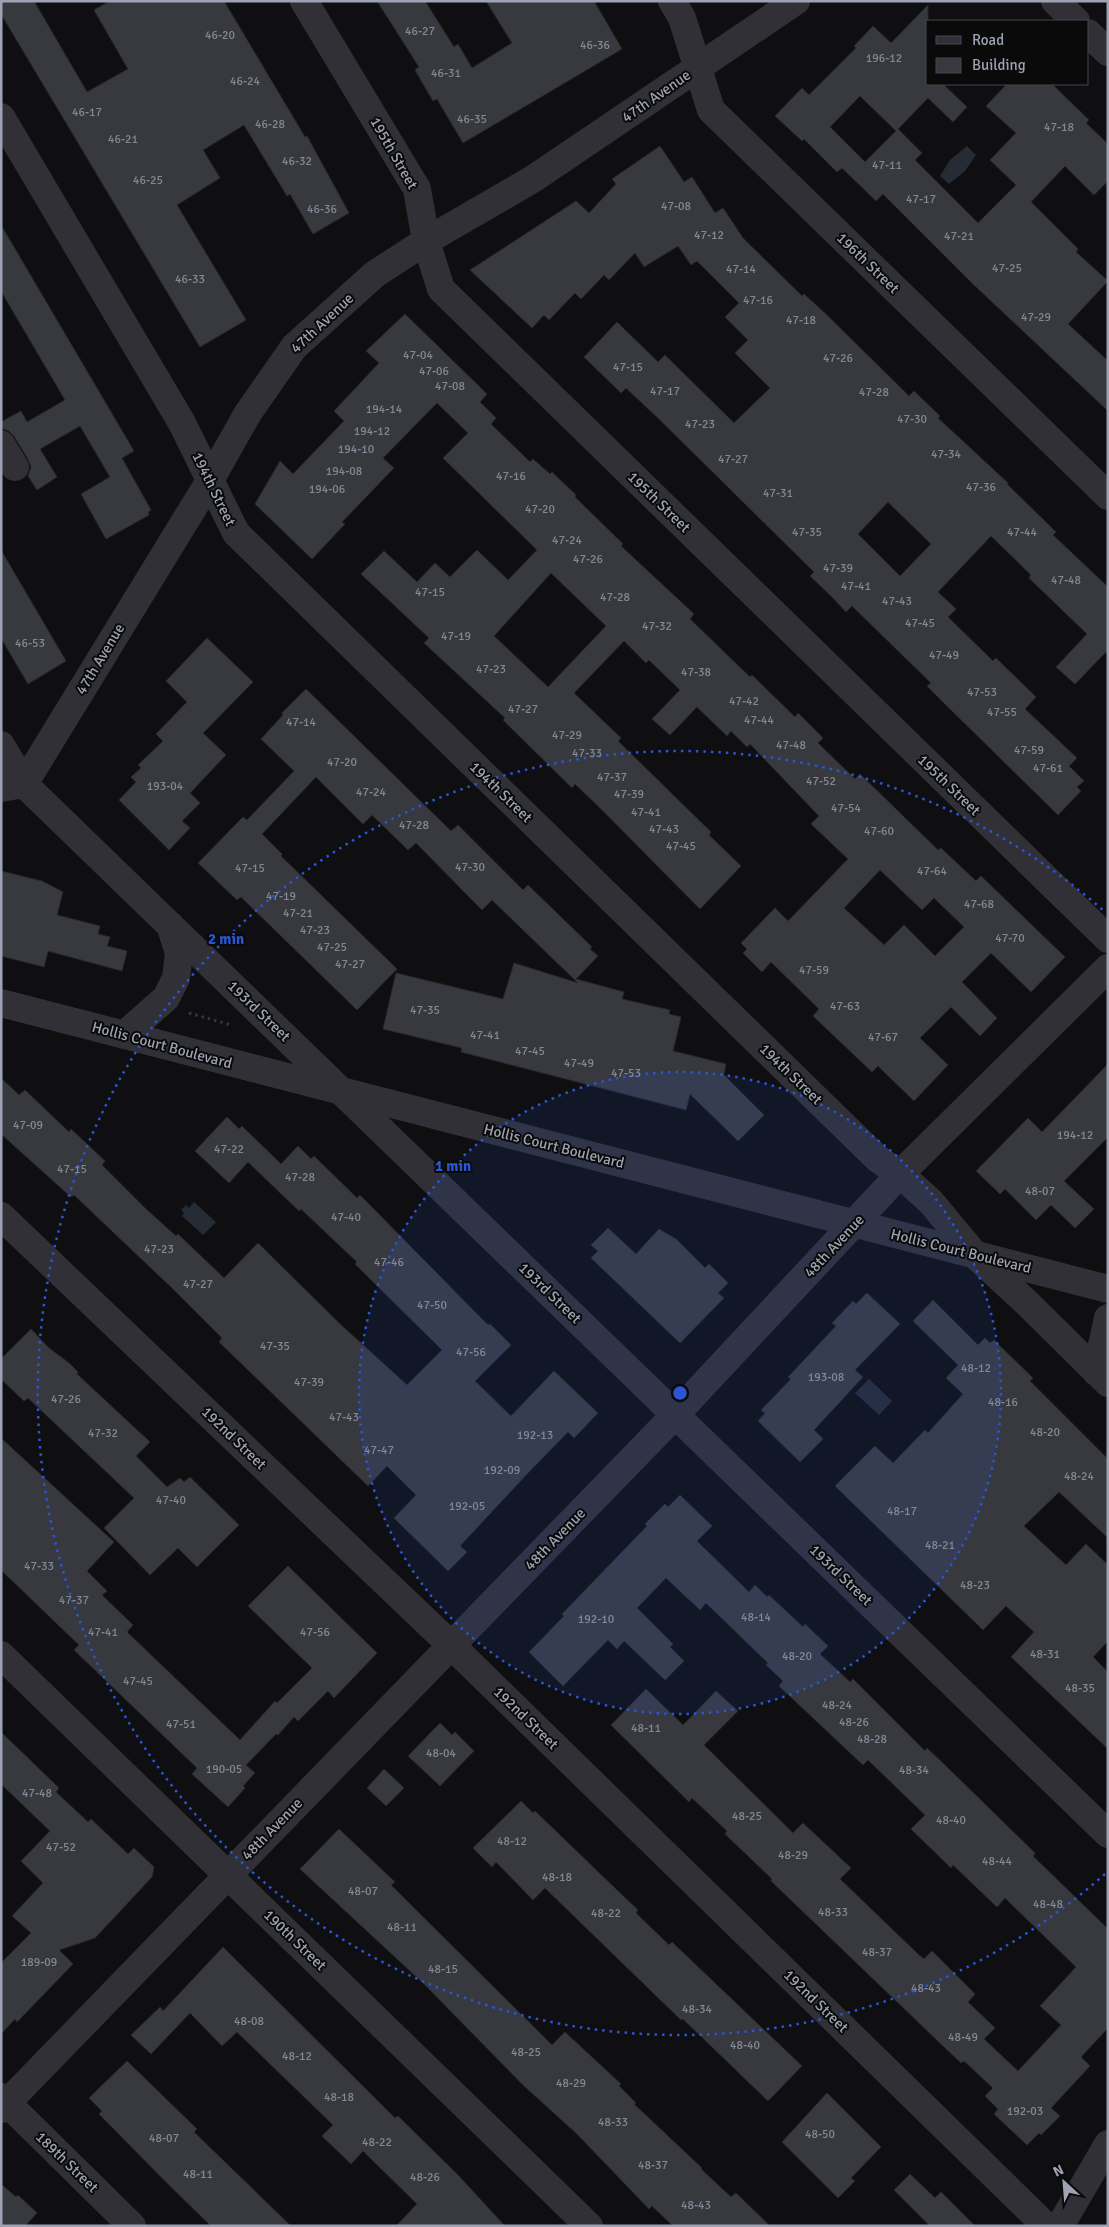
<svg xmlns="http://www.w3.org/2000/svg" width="1109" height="2227" font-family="Signika,sans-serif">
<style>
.water{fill:#252c35}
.building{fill:#38393f;stroke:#29292d;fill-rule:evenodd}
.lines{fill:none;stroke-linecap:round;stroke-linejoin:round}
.path{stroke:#36373d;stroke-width:3;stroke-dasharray:2.5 4;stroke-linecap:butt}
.minor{stroke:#303036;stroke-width:28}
.ring{fill:none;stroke:#2a56d4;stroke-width:2.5;stroke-dasharray:2.5 5}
.labels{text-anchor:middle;stroke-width:4;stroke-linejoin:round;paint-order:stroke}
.number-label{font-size:12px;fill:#848896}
.street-label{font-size:15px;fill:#9ea3b3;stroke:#0a0a0b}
.centre{fill:#2a56d4;stroke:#0a0a0b;stroke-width:2.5}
.ring-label{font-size:15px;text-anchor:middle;font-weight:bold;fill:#2a56d4;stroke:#0a0a0b;stroke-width:4;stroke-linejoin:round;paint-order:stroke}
</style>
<rect width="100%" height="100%" fill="#0f0f11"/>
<path class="water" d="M967,146L976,155L965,171L949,184L940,176L950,160Z
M194,1202L216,1222L203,1235L182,1216L184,1213L181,1210L186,1205L189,1208Z
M869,1379L892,1401L879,1415L855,1393Z"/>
<path class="building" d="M1,1H34L87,92L128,69L94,10L110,1H224L305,137L307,136L349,213L313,234L290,194L287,196L244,125L203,150L220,178L177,205L246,320L200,347L1,14Z
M377,1H425L454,47L458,44L472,68L512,43L486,1H594L622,49L463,143L437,99L433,101L415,70L419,67Z
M928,5V84H943L967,107L953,122L928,98L898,129L922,153L915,160L978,223L1016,185L990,160L1016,133L986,106L1007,84H1052L1089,120L1086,123L1108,144V181L1094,195L1065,166L1031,202L1078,249L1076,252L1108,281L1068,324L1108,361V411L974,285L883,194L876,201L842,168L837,172L804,139L802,141L775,116L802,88L809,95L856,48L854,46L873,26L891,43ZM860,96L896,131L865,162L830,127Z
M660,146L684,182L692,177L715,213L723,208L743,238L802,296L804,294L828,316L909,396L914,391L940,416L938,418L1008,483L1007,484L1056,532L1053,535L1108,587V654L1106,652L1075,684L1056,667L1087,634L1029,578L1031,575L991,536L938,592L956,609L948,617L993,661L996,658L1036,697L1025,709L1077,758L1069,766L1084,781L1077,787L1081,791L1058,815L948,707L927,686L931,683L852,606L846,612L831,596L810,576L814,572L660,420L626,388L621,393L584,357L617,322L658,362L665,355L734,423L770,388L735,353L748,340L725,317L739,303L697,261L691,265L678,246L644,267L635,253L609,280L604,275L581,299L575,293L549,320L544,315L532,328L470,270L576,201L589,213L616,184L612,179ZM888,502L931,544L900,576L858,534Z
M1,225L134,451L122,458L151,510L148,512L149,515L106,539L81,494L110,477L80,426L40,449L57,477L37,490L28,476L31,467L28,459L14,436L9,431L1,428V422L21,411L27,422L65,400L1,291Z
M405,314L487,394L480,402L496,418L491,424L530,462L533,459L550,474L552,472L576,495L575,497L623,544L621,546L694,614L690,619L750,677L752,675L795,717L798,713L823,738L818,743L855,779L860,774L938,850L941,848L976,881L981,876L1065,957L1031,992L991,953L962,982L997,1018L980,1036L951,1007L920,1038L948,1065L914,1101L878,1066L872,1072L813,1016L819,1009L771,962L762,972L743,953L747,949L741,943L775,908L788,921L848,859L811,824L819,816L750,744L747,747L731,731L727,736L697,707L670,735L652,719L680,690L649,660L646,663L624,641L574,693L621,738L618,741L711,832L709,835L741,866L700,909L599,807L575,784L572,788L503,720L505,718L424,643L429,638L361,574L384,551L417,582L435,563L450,577L477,550L508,580L537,550L443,458L468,433L437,403L383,458L394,468L342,522L345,524L312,559L255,504L280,461L293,474L344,421L334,411L379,363L366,351ZM551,573L606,626L548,687L494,636ZM880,870L922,910L934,898L964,927L935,956L904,925L884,945L844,908Z
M1,550L66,661L28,684L1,638Z
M207,638L253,682L203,733L226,755L190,793L200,803L182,821L190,828L169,850L119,800L136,782L131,777L141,768L138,765L163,741L156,734L187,702L166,681Z
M306,689L451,831L458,825L523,890L528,885L592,947L590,949L598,956L576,979L624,992L622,999L670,1010L669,1014L681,1017L673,1051L726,1064L724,1075L764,1115L738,1141L690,1094L686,1110L461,1052L462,1048L383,1029L396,973L503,999L514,963L578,983L492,900L482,910L416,843L408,850L372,815L363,824L316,777L262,834L282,854L281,856L397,969L357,1010L241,897L237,900L198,863L243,817L247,820L294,771L261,739L283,715L282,713Z
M1,871L42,881L63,892L57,915L100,926L98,934L110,937L107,946L127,951L122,971L48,951L44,967L1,956Z
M1108,1064V1137L1064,1181L1094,1209L1075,1228L1051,1205L1036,1220L1005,1189L1000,1194L976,1171L1028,1118L1042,1132Z
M1,1078L19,1095L25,1090L69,1132L71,1129L105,1161L102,1165L146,1209L176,1236L178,1234L224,1278L258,1243L339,1323L407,1385L442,1350L355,1264L357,1262L301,1209L299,1211L248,1162L229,1183L195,1151L227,1117L239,1129L242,1126L281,1164L298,1146L311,1159L314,1156L357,1198L360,1195L488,1325L490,1324L511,1345L475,1381L511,1416L554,1371L598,1413L574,1438L568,1432L528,1473L460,1546L467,1552L448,1571L394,1518L416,1495L387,1466L368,1486L219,1342L222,1338L172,1288L74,1195L71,1197L1,1134Z
M608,1228L636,1254L659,1229L676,1239L705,1268L709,1264L728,1283L718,1293L724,1298L680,1343L591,1258L598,1251L591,1245Z
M867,1293L900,1324L855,1370L863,1377L814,1430L823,1439L800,1462L758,1421L765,1413L761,1410L791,1379L788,1377L836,1326L832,1323L853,1301L856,1304Z
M933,1300L978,1345L985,1338L990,1343L994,1340L1033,1378L1030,1381L1108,1459V1538L1059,1492L1024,1526L1066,1565L1086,1544L1108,1565V1641L1093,1657L1108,1672V1749L1011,1657L1034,1632L1006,1606L983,1630L835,1486L875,1446L893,1463L925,1430L928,1433L963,1394L946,1378L958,1365L913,1321Z
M31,1329L49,1348L69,1363L78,1372L77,1374L150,1442L136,1456L167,1487L180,1478L184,1482L190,1477L239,1525L197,1567L178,1548L150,1575L104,1528L134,1498L28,1398L24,1401L1,1379V1359Z
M1,1438L114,1542L87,1571L107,1591L102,1595L133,1625L127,1632L240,1740L275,1701L277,1703L312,1668L248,1606L288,1566L377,1653L334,1698L328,1691L298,1721L294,1717L278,1735L276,1734L246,1765L255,1773L243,1786L245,1788L228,1807L192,1774L197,1768L74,1650L79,1645L1,1570Z
M680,1495L712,1526L697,1541L749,1592L755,1585L767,1597L769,1595L803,1627L805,1624L828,1646L820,1654L850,1682L853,1679L925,1751L927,1748L948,1768L1035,1853L1033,1856L1108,1929V2028L1081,2057L1090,2066L1051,2108L1060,2116L1041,2135L1039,2133L1027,2145L994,2114L998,2109L985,2096L993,2088L964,2061L961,2063L942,2045L771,1881L772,1879L725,1834L727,1831L692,1798L689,1802L611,1725L646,1689L683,1725L716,1691L738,1711L704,1745L793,1833L803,1823L851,1868L840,1879L919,1955L924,1959L932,1951L975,1994L968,2002L995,2028L984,2039L1018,2071L1061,2025L1040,2006L1076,1967L1005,1898L997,1907L953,1865L951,1868L911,1829L925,1815L868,1760L863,1765L779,1686L783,1681L766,1665L768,1663L706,1603L700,1610L666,1578L637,1608L673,1644L670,1647L684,1661L665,1680L624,1641L617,1649L608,1640L563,1686L529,1652L564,1616L562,1614L647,1526L645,1524L665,1504L668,1507Z
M440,1723L452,1735L455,1732L474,1751L440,1786L408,1756Z
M1,1732L59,1788L56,1792L88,1822L91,1819L128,1854L134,1848L154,1867L152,1877L95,1938L59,1950L73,1964L17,2022L15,2019L1,2034V1963L31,1933L12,1916L43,1883L21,1861L50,1831L1,1784Z
M384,1769L404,1788L386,1806L367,1788Z
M521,1801L533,1813L535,1811L620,1893L638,1910L636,1913L669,1945L672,1942L802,2066L768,2101L683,2019L681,2020L545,1888L533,1900L496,1862L492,1867L473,1848Z
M339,1829L395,1882L391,1885L552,2045L565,2032L621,2084L619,2086L636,2103L634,2104L702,2168L701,2169L731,2197L736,2193L770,2226H673L652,2206L649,2209L577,2134L523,2085L423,1983L300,1869Z
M223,1947L395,2118L398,2116L458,2175L505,2226H396L417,2204L363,2151L351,2164L322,2136L333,2125L237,2032L222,2046L190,2013L151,2054L131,2035L160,2007L163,2011Z
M127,2061L197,2129L194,2132L291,2226H211L167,2183L99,2114L102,2111L89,2098Z
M827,2093L881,2147L851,2178L855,2181L838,2198L782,2142Z
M910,2174L935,2198L941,2192L975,2226H930L894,2190Z
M1,2184L16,2197L18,2195L37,2213L25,2226H1Z"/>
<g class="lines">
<path class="path" d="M189,1013L231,1025"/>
<path class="minor" d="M304,1L417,189L426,241L441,289L1108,939
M672,1L682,18L711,110L1108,496
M1055,1L1076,21
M1088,33L1108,52
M1,117L182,423L236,533L878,1159L900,1174L931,1202L975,1255L1027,1303L1108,1383
M1,444L15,467
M1,745L24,784L1108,1834
M1,788L24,784L209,482L248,413L294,347L375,274L426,241L533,179L796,1
M1,1003L1108,1289
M124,1035L166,998L176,978L179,953L170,925
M1,1216L452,1646L1046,2226
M1096,1372L1108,1318
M1,1655L589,2226
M1,2097L132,2226
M1,2109L675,1415L900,1174L1108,968
M1060,2226L1108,2144"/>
</g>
<circle cx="680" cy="1393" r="321" fill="#2a56d4" fill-opacity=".12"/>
<g class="ring">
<circle cx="680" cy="1393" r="321"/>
<path d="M1105 1874A642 642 0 1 1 1105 912"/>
</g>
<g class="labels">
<g class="number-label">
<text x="420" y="35">46-27</text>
<text x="220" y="39">46-20</text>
<text x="595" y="49">46-36</text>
<text x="884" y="62">196-12</text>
<text x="446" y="77">46-31</text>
<text x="245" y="85">46-24</text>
<text x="87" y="116">46-17</text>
<text x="472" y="123">46-35</text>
<text x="270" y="128">46-28</text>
<text x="1059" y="131">47-18</text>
<text x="123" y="143">46-21</text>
<text x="297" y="165">46-32</text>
<text x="887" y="169">47-11</text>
<text x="148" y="184">46-25</text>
<text x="921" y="203">47-17</text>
<text x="676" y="210">47-08</text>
<text x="322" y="213">46-36</text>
<text x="709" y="239">47-12</text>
<text x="959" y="240">47-21</text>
<text x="1007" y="272">47-25</text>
<text x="741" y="273">47-14</text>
<text x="190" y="283">46-33</text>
<text x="758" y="304">47-16</text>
<text x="1036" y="321">47-29</text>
<text x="801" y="324">47-18</text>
<text x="418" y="359">47-04</text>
<text x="838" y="362">47-26</text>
<text x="628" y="371">47-15</text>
<text x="434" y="375">47-06</text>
<text x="450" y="390">47-08</text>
<text x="665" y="395">47-17</text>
<text x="874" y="396">47-28</text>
<text x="384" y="413">194-14</text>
<text x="912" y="423">47-30</text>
<text x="700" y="428">47-23</text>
<text x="372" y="435">194-12</text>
<text x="356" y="453">194-10</text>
<text x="946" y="458">47-34</text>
<text x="733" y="463">47-27</text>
<text x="344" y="475">194-08</text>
<text x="511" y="480">47-16</text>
<text x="981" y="491">47-36</text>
<text x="327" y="493">194-06</text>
<text x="778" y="497">47-31</text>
<text x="540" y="513">47-20</text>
<text x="807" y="536">47-35</text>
<text x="1022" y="536">47-44</text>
<text x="567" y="544">47-24</text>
<text x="588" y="563">47-26</text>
<text x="838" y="572">47-39</text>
<text x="1066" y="584">47-48</text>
<text x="856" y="590">47-41</text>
<text x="430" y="596">47-15</text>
<text x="615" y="601">47-28</text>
<text x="897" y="605">47-43</text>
<text x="920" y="627">47-45</text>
<text x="657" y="630">47-32</text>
<text x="456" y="640">47-19</text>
<text x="30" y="647">46-53</text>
<text x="944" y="659">47-49</text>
<text x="491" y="673">47-23</text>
<text x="696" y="676">47-38</text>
<text x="982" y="696">47-53</text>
<text x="744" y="705">47-42</text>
<text x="523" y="713">47-27</text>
<text x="1002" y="716">47-55</text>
<text x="759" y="724">47-44</text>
<text x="301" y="726">47-14</text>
<text x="567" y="739">47-29</text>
<text x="791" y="749">47-48</text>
<text x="1029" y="754">47-59</text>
<text x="587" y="757">47-33</text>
<text x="342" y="766">47-20</text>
<text x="1048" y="772">47-61</text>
<text x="612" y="781">47-37</text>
<text x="821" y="785">47-52</text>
<text x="165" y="790">193-04</text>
<text x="371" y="796">47-24</text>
<text x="629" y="798">47-39</text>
<text x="846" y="812">47-54</text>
<text x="646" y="816">47-41</text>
<text x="414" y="829">47-28</text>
<text x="664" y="833">47-43</text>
<text x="879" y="835">47-60</text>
<text x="681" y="850">47-45</text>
<text x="470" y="871">47-30</text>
<text x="250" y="872">47-15</text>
<text x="932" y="875">47-64</text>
<text x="281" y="900">47-19</text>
<text x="979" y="908">47-68</text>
<text x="298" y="917">47-21</text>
<text x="315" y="934">47-23</text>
<text x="1010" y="942">47-70</text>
<text x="332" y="951">47-25</text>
<text x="350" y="968">47-27</text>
<text x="814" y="974">47-59</text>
<text x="845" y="1010">47-63</text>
<text x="425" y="1014">47-35</text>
<text x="485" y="1039">47-41</text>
<text x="883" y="1041">47-67</text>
<text x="530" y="1055">47-45</text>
<text x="579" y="1067">47-49</text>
<text x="626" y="1077">47-53</text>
<text x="28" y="1129">47-09</text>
<text x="1075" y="1139">194-12</text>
<text x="229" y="1153">47-22</text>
<text x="72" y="1173">47-15</text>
<text x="300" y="1181">47-28</text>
<text x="1040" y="1195">48-07</text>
<text x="346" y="1221">47-40</text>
<text x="159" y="1253">47-23</text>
<text x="389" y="1266">47-46</text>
<text x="198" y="1288">47-27</text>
<text x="432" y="1309">47-50</text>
<text x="275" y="1350">47-35</text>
<text x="471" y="1356">47-56</text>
<text x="976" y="1372">48-12</text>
<text x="826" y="1381">193-08</text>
<text x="309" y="1386">47-39</text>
<text x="66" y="1403">47-26</text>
<text x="1003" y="1406">48-16</text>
<text x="344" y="1421">47-43</text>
<text x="1045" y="1436">48-20</text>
<text x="103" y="1437">47-32</text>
<text x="535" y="1439">192-13</text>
<text x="379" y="1454">47-47</text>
<text x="502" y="1474">192-09</text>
<text x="1079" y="1480">48-24</text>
<text x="171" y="1504">47-40</text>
<text x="467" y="1510">192-05</text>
<text x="902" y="1515">48-17</text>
<text x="940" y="1549">48-21</text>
<text x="39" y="1570">47-33</text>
<text x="975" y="1589">48-23</text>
<text x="74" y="1604">47-37</text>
<text x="756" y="1621">48-14</text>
<text x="596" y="1623">192-10</text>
<text x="103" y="1636">47-41</text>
<text x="315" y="1636">47-56</text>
<text x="1045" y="1658">48-31</text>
<text x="797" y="1660">48-20</text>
<text x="138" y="1685">47-45</text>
<text x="1080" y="1692">48-35</text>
<text x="837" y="1709">48-24</text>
<text x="854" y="1726">48-26</text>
<text x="181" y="1728">47-51</text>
<text x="646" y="1732">48-11</text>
<text x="872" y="1743">48-28</text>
<text x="441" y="1757">48-04</text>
<text x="224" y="1773">190-05</text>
<text x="914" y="1774">48-34</text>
<text x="37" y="1797">47-48</text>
<text x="747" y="1820">48-25</text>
<text x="951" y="1824">48-40</text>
<text x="512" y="1845">48-12</text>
<text x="61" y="1851">47-52</text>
<text x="793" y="1859">48-29</text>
<text x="997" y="1865">48-44</text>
<text x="557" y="1881">48-18</text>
<text x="363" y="1895">48-07</text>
<text x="1048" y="1908">48-48</text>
<text x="833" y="1916">48-33</text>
<text x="606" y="1917">48-22</text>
<text x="402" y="1931">48-11</text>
<text x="877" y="1956">48-37</text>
<text x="39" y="1966">189-09</text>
<text x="443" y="1973">48-15</text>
<text x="926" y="1992">48-43</text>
<text x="697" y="2013">48-34</text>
<text x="249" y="2025">48-08</text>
<text x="963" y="2041">48-49</text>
<text x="745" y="2049">48-40</text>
<text x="526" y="2056">48-25</text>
<text x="297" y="2060">48-12</text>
<text x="571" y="2087">48-29</text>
<text x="339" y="2101">48-18</text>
<text x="1025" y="2115">192-03</text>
<text x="613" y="2126">48-33</text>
<text x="820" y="2138">48-50</text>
<text x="164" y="2142">48-07</text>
<text x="377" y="2146">48-22</text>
<text x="653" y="2169">48-37</text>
<text x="198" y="2178">48-11</text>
<text x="425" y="2181">48-26</text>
<text x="696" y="2209">48-43</text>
</g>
<g class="street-label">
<text transform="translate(656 96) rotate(-35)" y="5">47th Avenue</text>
<text transform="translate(394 153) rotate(60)" y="5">195th Street</text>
<text transform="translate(868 263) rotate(44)" y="5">196th Street</text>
<text transform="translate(322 323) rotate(-43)" y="5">47th Avenue</text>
<text transform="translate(214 489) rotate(64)" y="5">194th Street</text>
<text transform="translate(659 502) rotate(44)" y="5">195th Street</text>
<text transform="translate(100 659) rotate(-59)" y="5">47th Avenue</text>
<text transform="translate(949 785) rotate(44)" y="5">195th Street</text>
<text transform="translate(501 792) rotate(44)" y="5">194th Street</text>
<text transform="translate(259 1011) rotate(44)" y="5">193rd Street</text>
<text transform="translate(162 1045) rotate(15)" y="5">Hollis Court Boulevard</text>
<text transform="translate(791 1074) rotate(44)" y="5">194th Street</text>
<text transform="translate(554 1146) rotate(14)" y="5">Hollis Court Boulevard</text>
<text transform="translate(834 1246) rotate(-47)" y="5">48th Avenue</text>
<text transform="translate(961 1251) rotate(14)" y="5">Hollis Court Boulevard</text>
<text transform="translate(550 1293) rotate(44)" y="5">193rd Street</text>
<text transform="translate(234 1438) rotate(44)" y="5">192nd Street</text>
<text transform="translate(555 1539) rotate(-46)" y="5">48th Avenue</text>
<text transform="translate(841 1575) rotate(44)" y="5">193rd Street</text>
<text transform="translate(526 1718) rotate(44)" y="5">192nd Street</text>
<text transform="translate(272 1829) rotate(-46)" y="5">48th Avenue</text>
<text transform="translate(295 1940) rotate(44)" y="5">190th Street</text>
<text transform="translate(816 2001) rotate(44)" y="5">192nd Street</text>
<text transform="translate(67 2162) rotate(44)" y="5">189th Street</text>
</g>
</g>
<circle cx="680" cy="1393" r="8" class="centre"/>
<g class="ring-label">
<text x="226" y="944">2 min</text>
<text x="453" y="1171">1 min</text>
</g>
<rect width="1109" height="2227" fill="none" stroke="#9ea3b3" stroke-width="5"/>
<rect x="926" y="20" width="162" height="65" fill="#0a0a0b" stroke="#45474e"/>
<rect x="936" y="36" width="25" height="8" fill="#303036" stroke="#45474e"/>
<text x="972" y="45" font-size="15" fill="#9ea3b3">Road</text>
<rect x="936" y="58" width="25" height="15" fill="#38393f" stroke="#45474e"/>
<text x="972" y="70" font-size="15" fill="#9ea3b3">Building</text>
<g transform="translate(1064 2182) rotate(334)" stroke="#0a0a0b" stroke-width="4" paint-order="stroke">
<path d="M0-4L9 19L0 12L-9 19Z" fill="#9ea3b3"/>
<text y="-8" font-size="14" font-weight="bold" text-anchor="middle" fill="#9ea3b3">N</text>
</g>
</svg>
